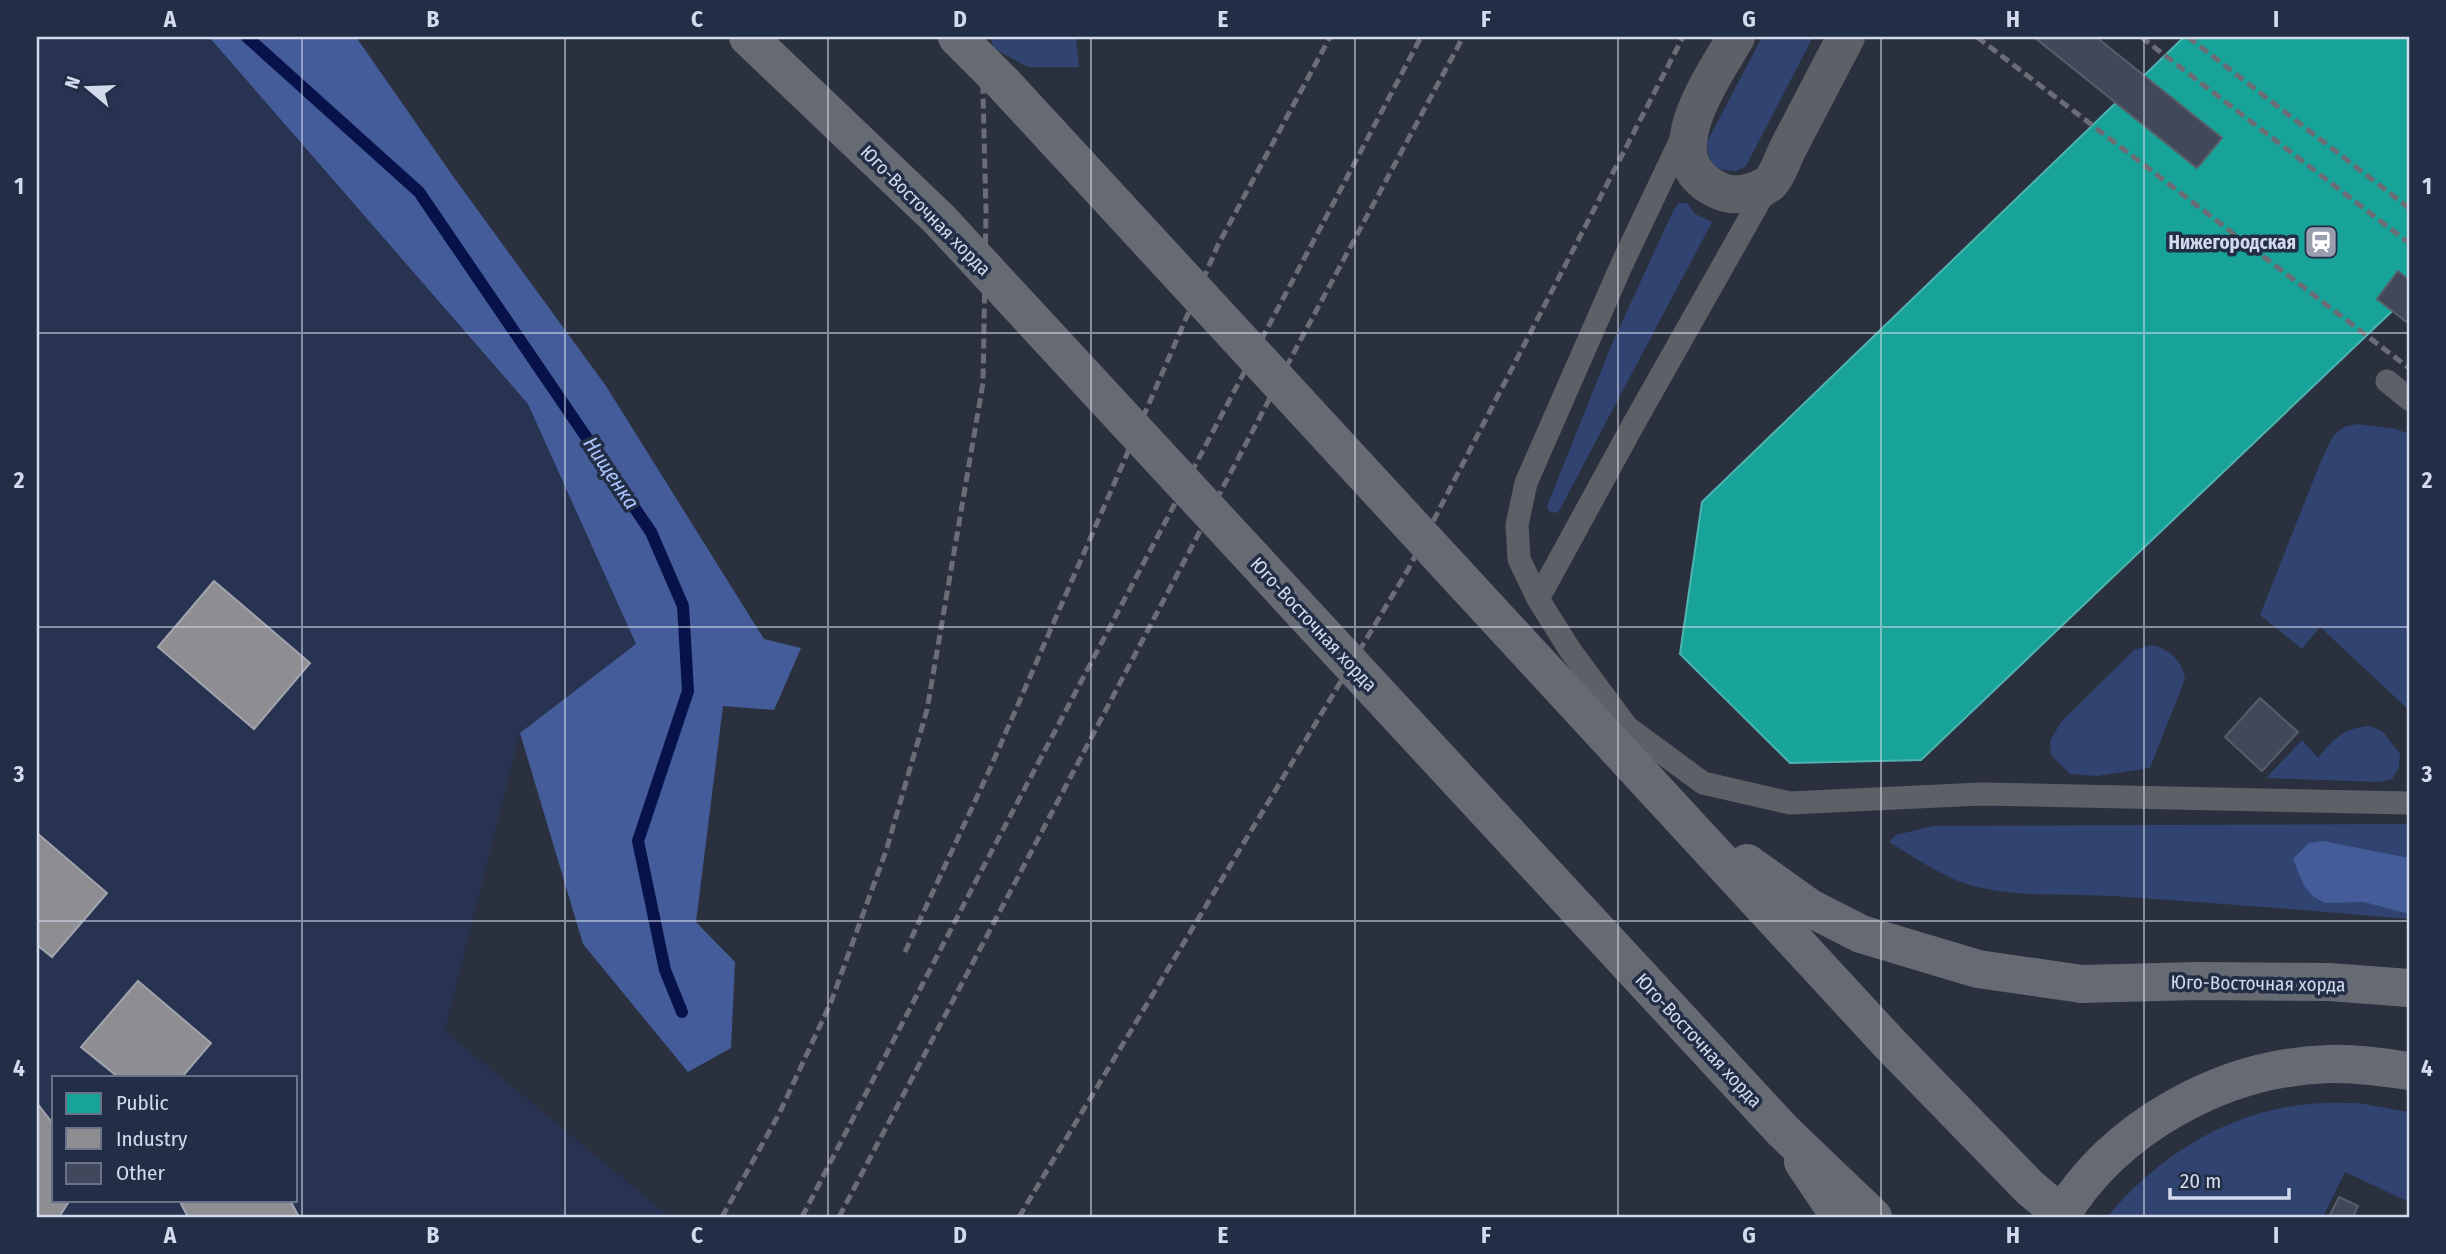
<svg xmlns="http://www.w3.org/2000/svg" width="2446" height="1254" font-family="'Fira Sans Condensed',sans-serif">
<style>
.built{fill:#273350;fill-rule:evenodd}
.green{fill:#314370}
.forest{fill:#445c99}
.public{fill:#17a398;stroke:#4fb4b1;stroke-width:2}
.industry{fill:#8d8d92;stroke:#a2a4ad;stroke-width:2}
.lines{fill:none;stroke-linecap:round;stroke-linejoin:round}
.stream{stroke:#07124b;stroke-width:12}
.building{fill:#41485b;stroke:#585e69;stroke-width:2}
.service{stroke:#5d6066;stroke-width:23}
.minor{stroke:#5d6066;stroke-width:38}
.primary{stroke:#666a72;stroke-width:38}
.rail{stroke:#6a6d75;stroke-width:5;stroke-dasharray:10 5;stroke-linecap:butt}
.primary-bridge{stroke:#666a72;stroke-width:38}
.grid{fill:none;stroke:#d3daeb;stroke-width:2;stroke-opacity:0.55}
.labels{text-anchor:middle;stroke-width:7;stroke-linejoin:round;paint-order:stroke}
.street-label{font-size:19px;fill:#d3daeb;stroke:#222d46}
.poi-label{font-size:19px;font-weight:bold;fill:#d3daeb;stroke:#222d46;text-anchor:end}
.water-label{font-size:21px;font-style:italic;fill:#aac3fc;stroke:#222d46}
.neatline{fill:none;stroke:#d3daeb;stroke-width:2.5}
.grid-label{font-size:23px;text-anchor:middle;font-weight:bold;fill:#d3daeb}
</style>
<rect width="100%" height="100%" fill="#2a303e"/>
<path class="built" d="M37,37H209L528,404L636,644L520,733L445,1031L670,1217H37ZM54,1077H296V1200H54Z"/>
<path class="green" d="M991,37H1076L1079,67H1028L993,48Z
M1762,37H1813L1746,166L1737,171C1712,170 1709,167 1707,142Z
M1679,203H1687L1695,214L1712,222L1559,511L1555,513L1549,511L1547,506L1611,346L1674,209Z
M2357,424L2396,429L2409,434V710L2320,627L2302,649L2260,615L2321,461L2333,436L2344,427Z
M2150,645C2169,648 2182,660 2185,679L2150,768L2097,776L2070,774L2051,755L2050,741L2061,722L2134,650Z
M2371,726L2383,732L2400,754L2399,768L2392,779L2380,782L2266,778L2302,740L2318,758C2333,739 2345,727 2371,726Z
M2409,824V919C2310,910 2211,903 2112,896C2061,893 2006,899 1958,881C1934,871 1911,855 1889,842L1896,835L1933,826Z
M2358,1103L2409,1112V1202L2345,1172L2323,1217H2107C2158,1156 2229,1111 2310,1104C2326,1102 2342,1103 2358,1103Z"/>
<path class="forest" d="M209,37H356L455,179L606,386L764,639L801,648L774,710L723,706L696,922L735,962L731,1048L688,1072L583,944L520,733L636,644L528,404Z
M2323,841L2409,858V914L2364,902L2325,903L2313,896L2304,886L2293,859L2309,843Z"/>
<path class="public" d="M2184,37H2409V295L1921,760L1790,763L1680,654L1702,502Z"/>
<path class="industry" d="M214,581L310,663L254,729L158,647Z
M37,833L107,893L52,957L37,945Z
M138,981L211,1043L182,1077H118L81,1047Z
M37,1103L54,1125V1200H70L59,1217H37Z
M188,1200H290L299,1217H188L181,1204Z"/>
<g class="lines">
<path class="stream" d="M247,37L419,192L651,532L683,606L688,691L638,841L665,970L682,1012"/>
</g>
<path class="building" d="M2034,37H2096L2222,138L2197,168Z
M2398,271L2409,280V324L2377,299Z
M2260,698L2298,732L2262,771L2225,737Z
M2339,1197L2358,1206L2353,1217H2329Z"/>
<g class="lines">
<path class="service" d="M1685,131L1622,264L1526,483L1517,525L1519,559L1538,599L1570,650L1627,727L1703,783L1790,803L1981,794L2409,803
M2387,381L2409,399
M1538,599L1633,425L1768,186"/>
<path class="minor" d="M1736,37C1713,78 1650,162 1720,191C1735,198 1756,193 1770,183C1777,176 1783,159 1787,150C1807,112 1827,74 1846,37"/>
<path class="primary" d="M2082,984L2197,981L2329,982L2409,988
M1803,1162L1840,1217
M2060,1217C2115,1126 2224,1067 2329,1064C2356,1063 2383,1067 2409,1071"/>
<path class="rail" d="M1977,37L2409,368
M2141,37L2409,243
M2188,37L2409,208
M905,952L989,771L1218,245L1330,37
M722,1217L780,1112L831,1002L886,851L927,710L983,383L986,211L982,55L979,37
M802,1217L977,879L1421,37
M839,1217L1300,341L1463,37
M1019,1217L1409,568L1683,37"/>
<path class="primary-bridge" d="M748,37L939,219L1783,1131L1873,1217
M957,37L1003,83L1889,1043L2030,1188L2065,1217
M1747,863L1810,908L1861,934L1978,969L2082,984"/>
</g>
<path class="grid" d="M302,37V1217M565,37V1217M828,37V1217M1091,37V1217M1355,37V1217M1618,37V1217M1881,37V1217M2144,37V1217M37,333H2409M37,627H2409M37,921H2409"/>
<defs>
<symbol id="station-square" viewBox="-11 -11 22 22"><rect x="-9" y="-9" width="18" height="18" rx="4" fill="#989eae" stroke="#222d46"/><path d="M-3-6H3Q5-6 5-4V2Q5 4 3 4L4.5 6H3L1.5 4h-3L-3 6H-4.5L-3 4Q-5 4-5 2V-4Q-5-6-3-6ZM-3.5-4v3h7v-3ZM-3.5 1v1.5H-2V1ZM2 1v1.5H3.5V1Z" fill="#fff"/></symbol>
</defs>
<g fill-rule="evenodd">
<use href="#station-square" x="2302" y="223" width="38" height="38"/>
</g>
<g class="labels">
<g class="street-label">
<text transform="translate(926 210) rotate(45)" y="7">Юго-Восточная хорда</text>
<text transform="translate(1314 624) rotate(47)" y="7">Юго-Восточная хорда</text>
<text transform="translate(2258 983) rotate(1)" y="7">Юго-Восточная хорда</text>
<text transform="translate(1699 1040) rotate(47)" y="7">Юго-Восточная хорда</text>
</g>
<g class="poi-label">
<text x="2296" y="249">Нижегородская</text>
</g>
<g class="water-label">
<text transform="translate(611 473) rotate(56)" y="7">Нищенка</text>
</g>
</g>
<rect width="2446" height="1254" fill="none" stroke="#222d46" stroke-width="77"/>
<rect x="52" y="1076" width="245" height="126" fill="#222d46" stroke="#697288" stroke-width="2"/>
<rect x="66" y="1093" width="35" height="21" fill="#17a398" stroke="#697288" stroke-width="2"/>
<text x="116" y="1110" font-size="21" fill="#d3daeb">Public</text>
<rect x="66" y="1128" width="35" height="21" fill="#8d8d92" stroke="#697288" stroke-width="2"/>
<text x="116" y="1146" font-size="21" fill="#d3daeb">Industry</text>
<rect x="66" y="1163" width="35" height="21" fill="#41485b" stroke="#697288" stroke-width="2"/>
<text x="116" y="1180" font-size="21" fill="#d3daeb">Other</text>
<g transform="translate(88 88) rotate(289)" stroke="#222d46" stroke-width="5" paint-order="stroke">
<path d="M0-5L12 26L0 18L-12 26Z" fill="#d3daeb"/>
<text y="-10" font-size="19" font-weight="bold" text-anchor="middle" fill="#d3daeb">N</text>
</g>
<path d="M2170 1188v10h119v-10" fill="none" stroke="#d3daeb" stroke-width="3.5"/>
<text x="2180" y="1188" font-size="21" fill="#d3daeb" stroke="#222d46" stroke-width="5" paint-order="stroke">20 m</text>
<rect x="38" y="38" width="2370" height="1178" class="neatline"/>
<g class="grid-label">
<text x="170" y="27">A</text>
<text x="433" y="27">B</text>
<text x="697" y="27">C</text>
<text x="960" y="27">D</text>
<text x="1223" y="27">E</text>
<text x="1486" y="27">F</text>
<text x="1749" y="27">G</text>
<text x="2013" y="27">H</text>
<text x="2276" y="27">I</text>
<text x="19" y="194">1</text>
<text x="2427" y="194">1</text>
<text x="19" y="488">2</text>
<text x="2427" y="488">2</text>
<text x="19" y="782">3</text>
<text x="2427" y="782">3</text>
<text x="19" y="1076">4</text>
<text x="2427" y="1076">4</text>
<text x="170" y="1243">A</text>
<text x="433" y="1243">B</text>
<text x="697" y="1243">C</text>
<text x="960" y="1243">D</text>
<text x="1223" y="1243">E</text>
<text x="1486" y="1243">F</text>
<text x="1749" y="1243">G</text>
<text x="2013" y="1243">H</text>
<text x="2276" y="1243">I</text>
</g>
</svg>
